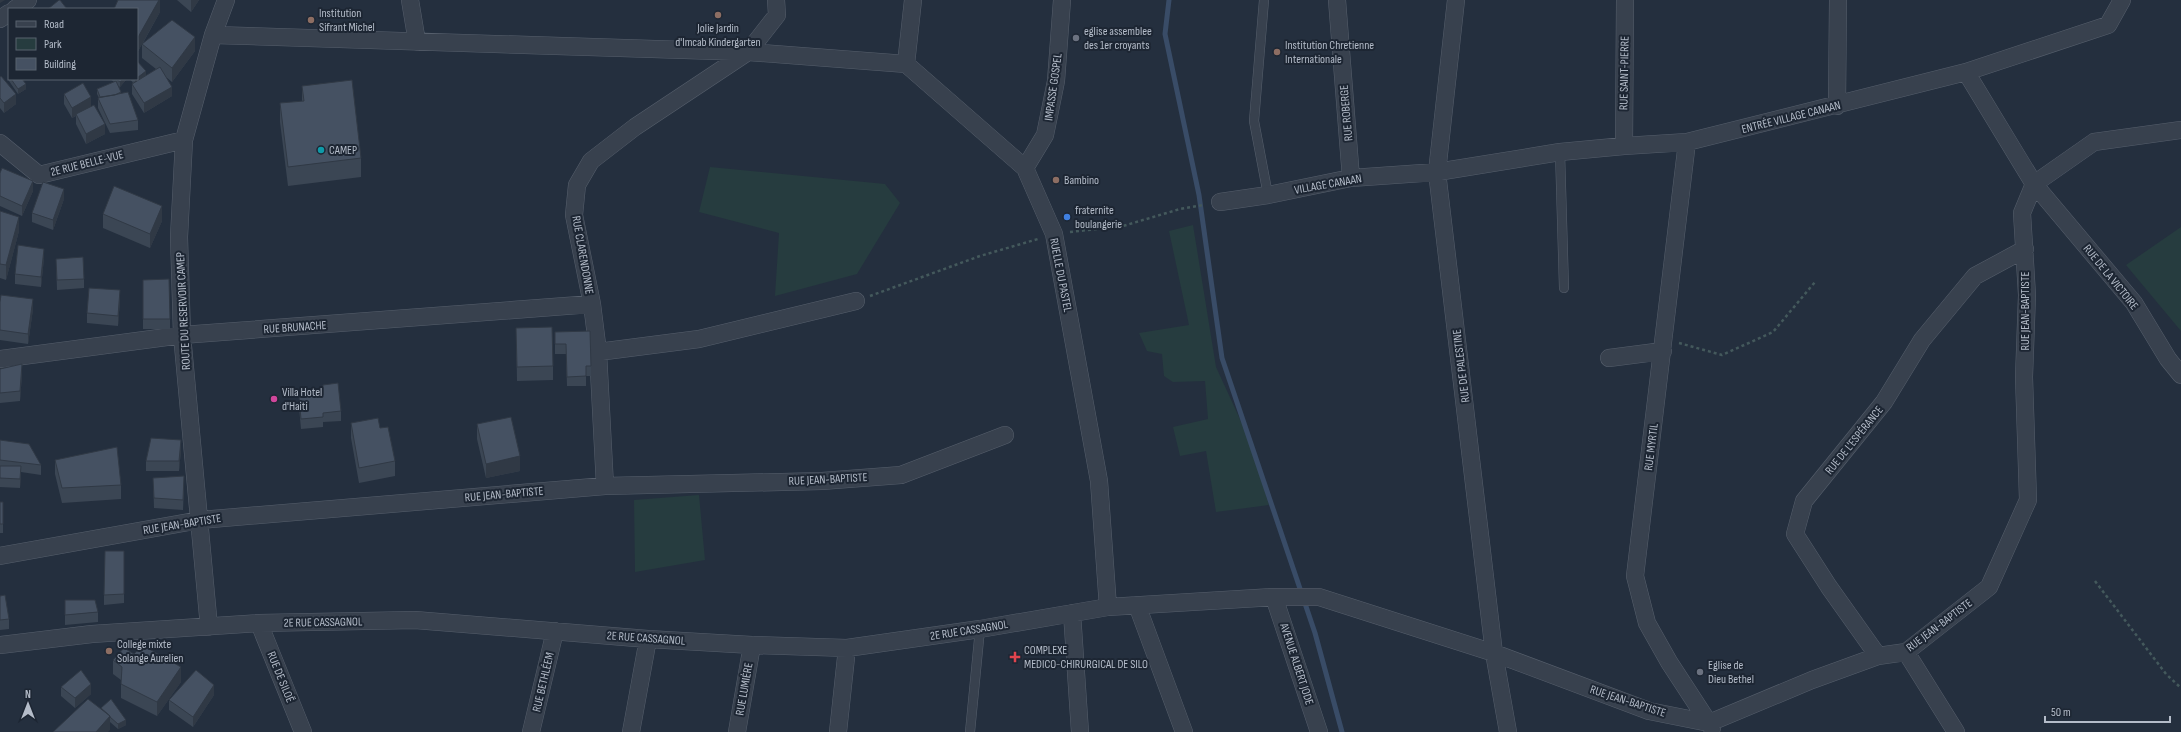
<svg xmlns="http://www.w3.org/2000/svg" width="2181" height="732" font-family="'Sofia Sans Condensed',sans-serif">
<style>
.green{fill:#263c3f}
.lines{fill:none;stroke-linecap:round;stroke-linejoin:round}
.stream{stroke:#394c67;stroke-width:5}
.service-casing{stroke:#565f6c;stroke-width:10}
.minor-casing{stroke:#565f6c;stroke-width:18}
.path{stroke:#44595c;stroke-width:2.5;stroke-dasharray:3 3;stroke-linecap:butt}
.service{stroke:#38414e;stroke-width:9}
.minor{stroke:#38414e;stroke-width:17}
.wall{fill:#3b4654}
.shaded-wall{fill:#303945}
.building{fill:#455162;stroke:#303945}
.education-dot{fill:#8d6e63;stroke:#1d2633;stroke-width:1.5}
.worship-dot{fill:#6b7280;stroke:#1d2633;stroke-width:1.5}
.culture-dot{fill:#0f9aa8;stroke:#1d2633;stroke-width:1.5}
.shop-dot{fill:#3f7fe0;stroke:#1d2633;stroke-width:1.5}
.hotel-dot{fill:#d1479c;stroke:#1d2633;stroke-width:1.5}
.health-dot{fill:#e0444e;stroke:#1d2633;stroke-width:1.5}
.labels{text-anchor:middle;stroke-width:4;stroke-linejoin:round;paint-order:stroke}
.poi-label{font-size:12px;fill:#b4bcc9;stroke:#1d2633;text-anchor:start}
.street-label{font-size:12px;fill:#b4bcc9;stroke:#1d2633}
</style>
<rect width="100%" height="100%" fill="#242f3e"/>
<path class="green" d="M710,167L885,184L900,203L857,274L775,296L779,233L699,212Z
M1193,225L1216,367L1250,441L1269,505L1216,512L1206,451L1180,456L1173,427L1208,419L1205,381L1173,382L1164,376L1162,354L1147,351L1139,333L1189,325L1169,231Z
M2181,227V331L2126,265Z
M699,495L705,560L635,572L634,500Z"/>
<g class="lines">
<path class="stream" d="M1169,0L1165,34L1199,195L1222,358L1315,633L1342,732"/>
<defs>
<path id="service" d="M1264,0L1254,121L1268,195
M1560,152L1564,288
M970,732L980,629"/>
<path id="minor" d="M410,0L417,42
M913,0L906,64L1025,168L1054,234L1099,481L1108,607
M1337,0L1351,178
M1456,0L1437,172L1494,653L1508,732
M15,9L28,0
M0,19L9,13
M213,35L748,52L906,64
M1966,72L2034,184L2134,303L2168,359L2181,375
M1837,106L1838,0
M1687,142L1635,576L1647,623L1669,662L1712,728
M0,143L39,175L184,140
M1624,146L1625,0
M1025,168L1045,135L1056,81L1062,0
M1220,202L1268,195L1351,178L1437,172L1560,152L1624,146L1687,142L1966,72L2108,25L2122,0
M598,352L699,339L856,301
M1609,358L1663,351
M0,359L182,335L592,304
M605,486L598,352L592,304L574,215L577,185L591,161L635,127L748,52L777,15L776,0
M0,556L200,520L605,486L822,481L901,475L1005,435
M1274,597L1319,732
M1137,605L1184,732
M1072,613L1080,732
M259,623L303,732
M209,627L182,335L179,237L184,140L213,35L226,0
M0,645L92,634L259,623L415,620L648,639L752,645L847,648L980,629L1108,607L1274,597H1319L1494,653L1649,711L1709,723L1812,680L1878,656L1906,652L1989,587L2028,500L2024,377L2027,295L2022,213L2034,184L2094,142L2181,130
M1906,652L1956,732
M1878,656L1829,587L1795,534L1804,501L1884,402L1922,340L1975,276L2025,249
M531,732L555,631
M631,732L648,639
M737,732L752,645
M838,732L847,648"/>
</defs>
<use href="#service" class="service-casing"/>
<use href="#minor" class="minor-casing"/>
<path class="path" d="M1070,232L1123,226L1180,209L1204,205
M870,296L980,256L1038,239
M1679,343L1722,355L1773,332L1815,282
M2095,581L2166,674L2181,688"/>
<use href="#service" class="service"/>
<use href="#minor" class="minor"/>
</g>
<path class="wall" d="M160,0V12L143,43L195,51L172,82L166,77L172,96L144,113L132,94V84L133,83L130,79H137L146,76L156,69L142,58V44L137,53Z
M177,0H199L191,12Z
M0,77L16,104L4,113L0,108Z
M9,79H22L26,89L18,94L9,81Z
M110,79H126V80L120,87L119,86L121,93L138,120V130L110,133L98,108V98H99L97,94V89L114,82Z
M302,86L361,158V177L288,186L280,122V103L302,101Z
M64,94L91,107L105,134L86,144L76,124V116L72,118L64,104Z
M0,173L33,191L22,216L0,206Z
M64,199L53,230L32,222V213Z
M0,211L19,231L6,280L0,278Z
M103,214L162,221L150,248L103,228Z
M44,258L41,287L15,284V274Z
M56,259L84,279V288L57,290Z
M143,280L170,319V329H143Z
M120,300L118,326L87,323V313Z
M0,302L33,309L28,344L0,340Z
M516,328L553,366V380L517,381Z
M555,332L591,366V376H586V386H567L566,354H555Z
M0,369L22,374L20,401L0,403Z
M323,385L341,411V421L323,422V427L301,429L299,407V397L323,395Z
M351,423L380,428L395,461V476L359,483L351,438Z
M477,424L520,471L486,478L477,439Z
M0,440L41,465V475L21,472L20,488L0,487Z
M181,450L179,471H146V461Z
M55,460L121,485V499L62,503L55,474Z
M153,478L184,486L183,510L154,508Z
M0,502H3V533H0Z
M124,551V603L104,605V595Z
M0,596L9,619V629L0,630Z
M98,612V622L65,625V615Z
M113,660L181,682L157,716L121,698V680L113,674Z
M61,687L91,694L75,708L61,696Z
M214,695L193,727L169,710V700Z
M101,709L126,725L118,729L110,722V730Z"/>
<path class="shaded-wall" d="M0,0H5L0,3Z
M159,0H160V12L137,53V39Z
M191,0H199L191,12Z
M195,37V51L172,82V68Z
M146,71V76L135,85V80Z
M123,79H126V80L120,87V82Z
M26,84V89L18,94V89Z
M172,87V96L144,113V103Z
M16,94V104L4,113V103Z
M91,97V107L72,118V108Z
M105,124V134L86,144V134Z
M33,181V191L22,216V206Z
M64,189V199L53,230V220Z
M162,206V221L150,248V234Z
M19,217V231L6,280V265Z
M44,249V258L41,287V277Z
M120,290V300L118,326V316Z
M33,299V309L28,344V334Z
M22,364V374L20,401V391Z
M181,440V450L179,471V461Z
M520,456V471L486,478V464Z
M21,466V476L20,488V479Z
M181,667V682L157,716V702Z
M91,684V694L75,708V698Z
M214,685V695L193,727V717Z
M110,716V730L108,732H96Z
M126,720V725L118,729V724Z"/>
<path class="building" d="M59,0H60L67,9H48Z
M118,0H159L137,39V9H114Z
M172,20L195,37L172,68L142,44Z
M137,61L146,71L137,78Z
M160,67L172,87L144,103L132,84Z
M1,76L16,94L4,103L0,98V77Z
M11,79H22L26,84L18,89Z
M116,79H123L120,82Z
M352,80L361,158L288,167L280,103L304,101L302,86Z
M116,81L121,92L115,95L100,97L97,89Z
M83,83L91,97L72,108L64,94Z
M128,92L138,120L110,124L98,98Z
M94,105L105,124L86,134L76,114Z
M2,168L33,181L22,206L0,196V173Z
M43,182L64,189L53,220L32,213Z
M114,186L162,206L150,234L103,214Z
M0,211L19,217L6,265L0,264Z
M18,245L44,249L41,277L15,274Z
M83,257L84,279L57,280L56,259Z
M169,279L170,319H143V280Z
M89,288L120,290L118,316L87,313Z
M1,295L33,299L28,334L0,330V302Z
M552,327L553,366L517,367L516,328Z
M590,331L591,366H586V376L567,377L566,344H555V332Z
M22,364L20,391L0,393V369Z
M338,383L341,411L323,413V417L301,419L299,397L323,395V385Z
M511,417L520,456L486,464L477,424Z
M378,418L380,428L388,427L395,461L359,468L351,423Z
M151,438L181,440L179,461H146Z
M0,440L29,444L41,465L0,460Z
M117,447L121,485L62,488L55,460Z
M0,466H21L20,479L0,478Z
M184,476L183,500L154,498L153,478Z
M0,502H3V524H0Z
M105,551H124V594L104,595Z
M5,595L9,619L0,620V596Z
M65,600H95L98,612L65,615Z
M142,645L181,667L157,702L121,684L122,667L113,660L124,648L134,654Z
M81,670L91,684L75,698L61,687Z
M196,670L214,685L193,717L169,700Z
M88,699L110,716L96,732H53Z
M111,699L126,720L118,724L110,717V716L101,708Z"/>
<g class="education-dot">
<circle cx="718" cy="15" r="4"/>
<circle cx="311" cy="20" r="4"/>
<circle cx="1277" cy="52" r="4"/>
<circle cx="1056" cy="180" r="4"/>
<circle cx="109" cy="651" r="4"/>
</g>
<g class="worship-dot">
<circle cx="1076" cy="38" r="4"/>
<circle cx="1700" cy="672" r="4"/>
</g>
<circle class="culture-dot" cx="321" cy="150" r="4"/>
<circle class="shop-dot" cx="1067" cy="217" r="4"/>
<circle class="hotel-dot" cx="274" cy="399" r="4"/>
<path class="health-dot" d="M1013 651h4v4h4v4h-4v4h-4v-4h-4v-4h4z"/>
<g class="labels">
<g class="poi-label">
<text x="319" y="17">Institution<tspan x="319" dy="14">Sifrant Michel</tspan></text>
<text x="718" y="32" text-anchor="middle">Jolie Jardin<tspan x="718" dy="14">d'Imcab Kindergarten</tspan></text>
<text x="1084" y="35">eglise assemblee<tspan x="1084" dy="14">des 1er croyants</tspan></text>
<text x="1285" y="49">Institution Chretienne<tspan x="1285" dy="14">Internationale</tspan></text>
<text x="329" y="154">CAMEP</text>
<text x="1064" y="184">Bambino</text>
<text x="1075" y="214">fraternite<tspan x="1075" dy="14">boulangerie</tspan></text>
<text x="282" y="396">Villa Hotel<tspan x="282" dy="14">d'Haiti</tspan></text>
<text x="117" y="648">College mixte<tspan x="117" dy="14">Solange Aurelien</tspan></text>
<text x="1024" y="654">COMPLEXE<tspan x="1024" dy="14">MEDICO-CHIRURGICAL DE SILO</tspan></text>
<text x="1708" y="669">Eglise de<tspan x="1708" dy="14">Dieu Bethel</tspan></text>
</g>
<g class="street-label">
<text transform="translate(1624 73) rotate(-89)" y="4">RUE SAINT-PIERRE</text>
<text transform="translate(1053 87) rotate(-82)" y="4">IMPASSE GOSPEL</text>
<text transform="translate(1346 113) rotate(-95)" y="4">RUE ROBERGE</text>
<text transform="translate(1791 117) rotate(-14)" y="4">ENTRÉE VILLAGE CANAAN</text>
<text transform="translate(87 163) rotate(-14)" y="4">2E RUE BELLE-VUE</text>
<text transform="translate(1328 184) rotate(-10)" y="4">VILLAGE CANAAN</text>
<text transform="translate(583 255) rotate(80)" y="4">RUE CLARENDONNE</text>
<text transform="translate(1061 275) rotate(79)" y="4">RUELLE DU PASTEL</text>
<text transform="translate(2111 277) rotate(51)" y="4">RUE DE LA VICTOIRE</text>
<text transform="translate(183 311) rotate(-93)" y="4">ROUTE DU RESERVOIR CAMEP</text>
<text transform="translate(2025 311) rotate(-90)" y="4">RUE JEAN-BAPTISTE</text>
<text transform="translate(295 327) rotate(-4)" y="4">RUE BRUNACHE</text>
<text transform="translate(1461 366) rotate(-97)" y="4">RUE DE PALESTINE</text>
<text transform="translate(1854 440) rotate(-51)" y="4">RUE DE L'ESPÉRANCE</text>
<text transform="translate(1651 447) rotate(-83)" y="4">RUE MYRTIL</text>
<text transform="translate(828 479) rotate(-3)" y="4">RUE JEAN-BAPTISTE</text>
<text transform="translate(504 494) rotate(-5)" y="4">RUE JEAN-BAPTISTE</text>
<text transform="translate(182 524) rotate(-9)" y="4">RUE JEAN-BAPTISTE</text>
<text transform="translate(323 622) rotate(-1)" y="4">2E RUE CASSAGNOL</text>
<text transform="translate(1939 625) rotate(-37)" y="4">RUE JEAN-BAPTISTE</text>
<text transform="translate(969 630) rotate(-9)" y="4">2E RUE CASSAGNOL</text>
<text transform="translate(646 638) rotate(4)" y="4">2E RUE CASSAGNOL</text>
<text transform="translate(1297 664) rotate(72)" y="4">AVENUE ALBERT JODE</text>
<text transform="translate(281 677) rotate(68)" y="4">RUE DE SILOË</text>
<text transform="translate(543 682) rotate(-77)" y="4">RUE BETHLÉEM</text>
<text transform="translate(744 689) rotate(-80)" y="4">RUE LUMIÈRE</text>
<text transform="translate(1628 701) rotate(18)" y="4">RUE JEAN-BAPTISTE</text>
</g>
</g>
<rect x="8" y="8" width="130" height="72" fill="#1d2633" stroke="#59626f"/>
<rect x="16" y="21" width="20" height="6" fill="#38414e" stroke="#59626f"/>
<text x="44" y="28" font-size="12" fill="#b4bcc9">Road</text>
<rect x="16" y="38" width="20" height="12" fill="#263c3f" stroke="#59626f"/>
<text x="44" y="48" font-size="12" fill="#b4bcc9">Park</text>
<rect x="16" y="58" width="20" height="12" fill="#455162" stroke="#59626f"/>
<text x="44" y="68" font-size="12" fill="#b4bcc9">Building</text>
<g transform="translate(28 704)" stroke="#1d2633" stroke-width="3" paint-order="stroke">
<path d="M0-3L7 15L0 10L-7 15Z" fill="#b4bcc9"/>
<text y="-6" font-size="11" font-weight="bold" text-anchor="middle" fill="#b4bcc9">N</text>
</g>
<path d="M2045 716v6h125v-6" fill="none" stroke="#b4bcc9" stroke-width="2"/>
<text x="2051" y="716" font-size="12" fill="#b4bcc9" stroke="#1d2633" stroke-width="3" paint-order="stroke">50 m</text>
</svg>
